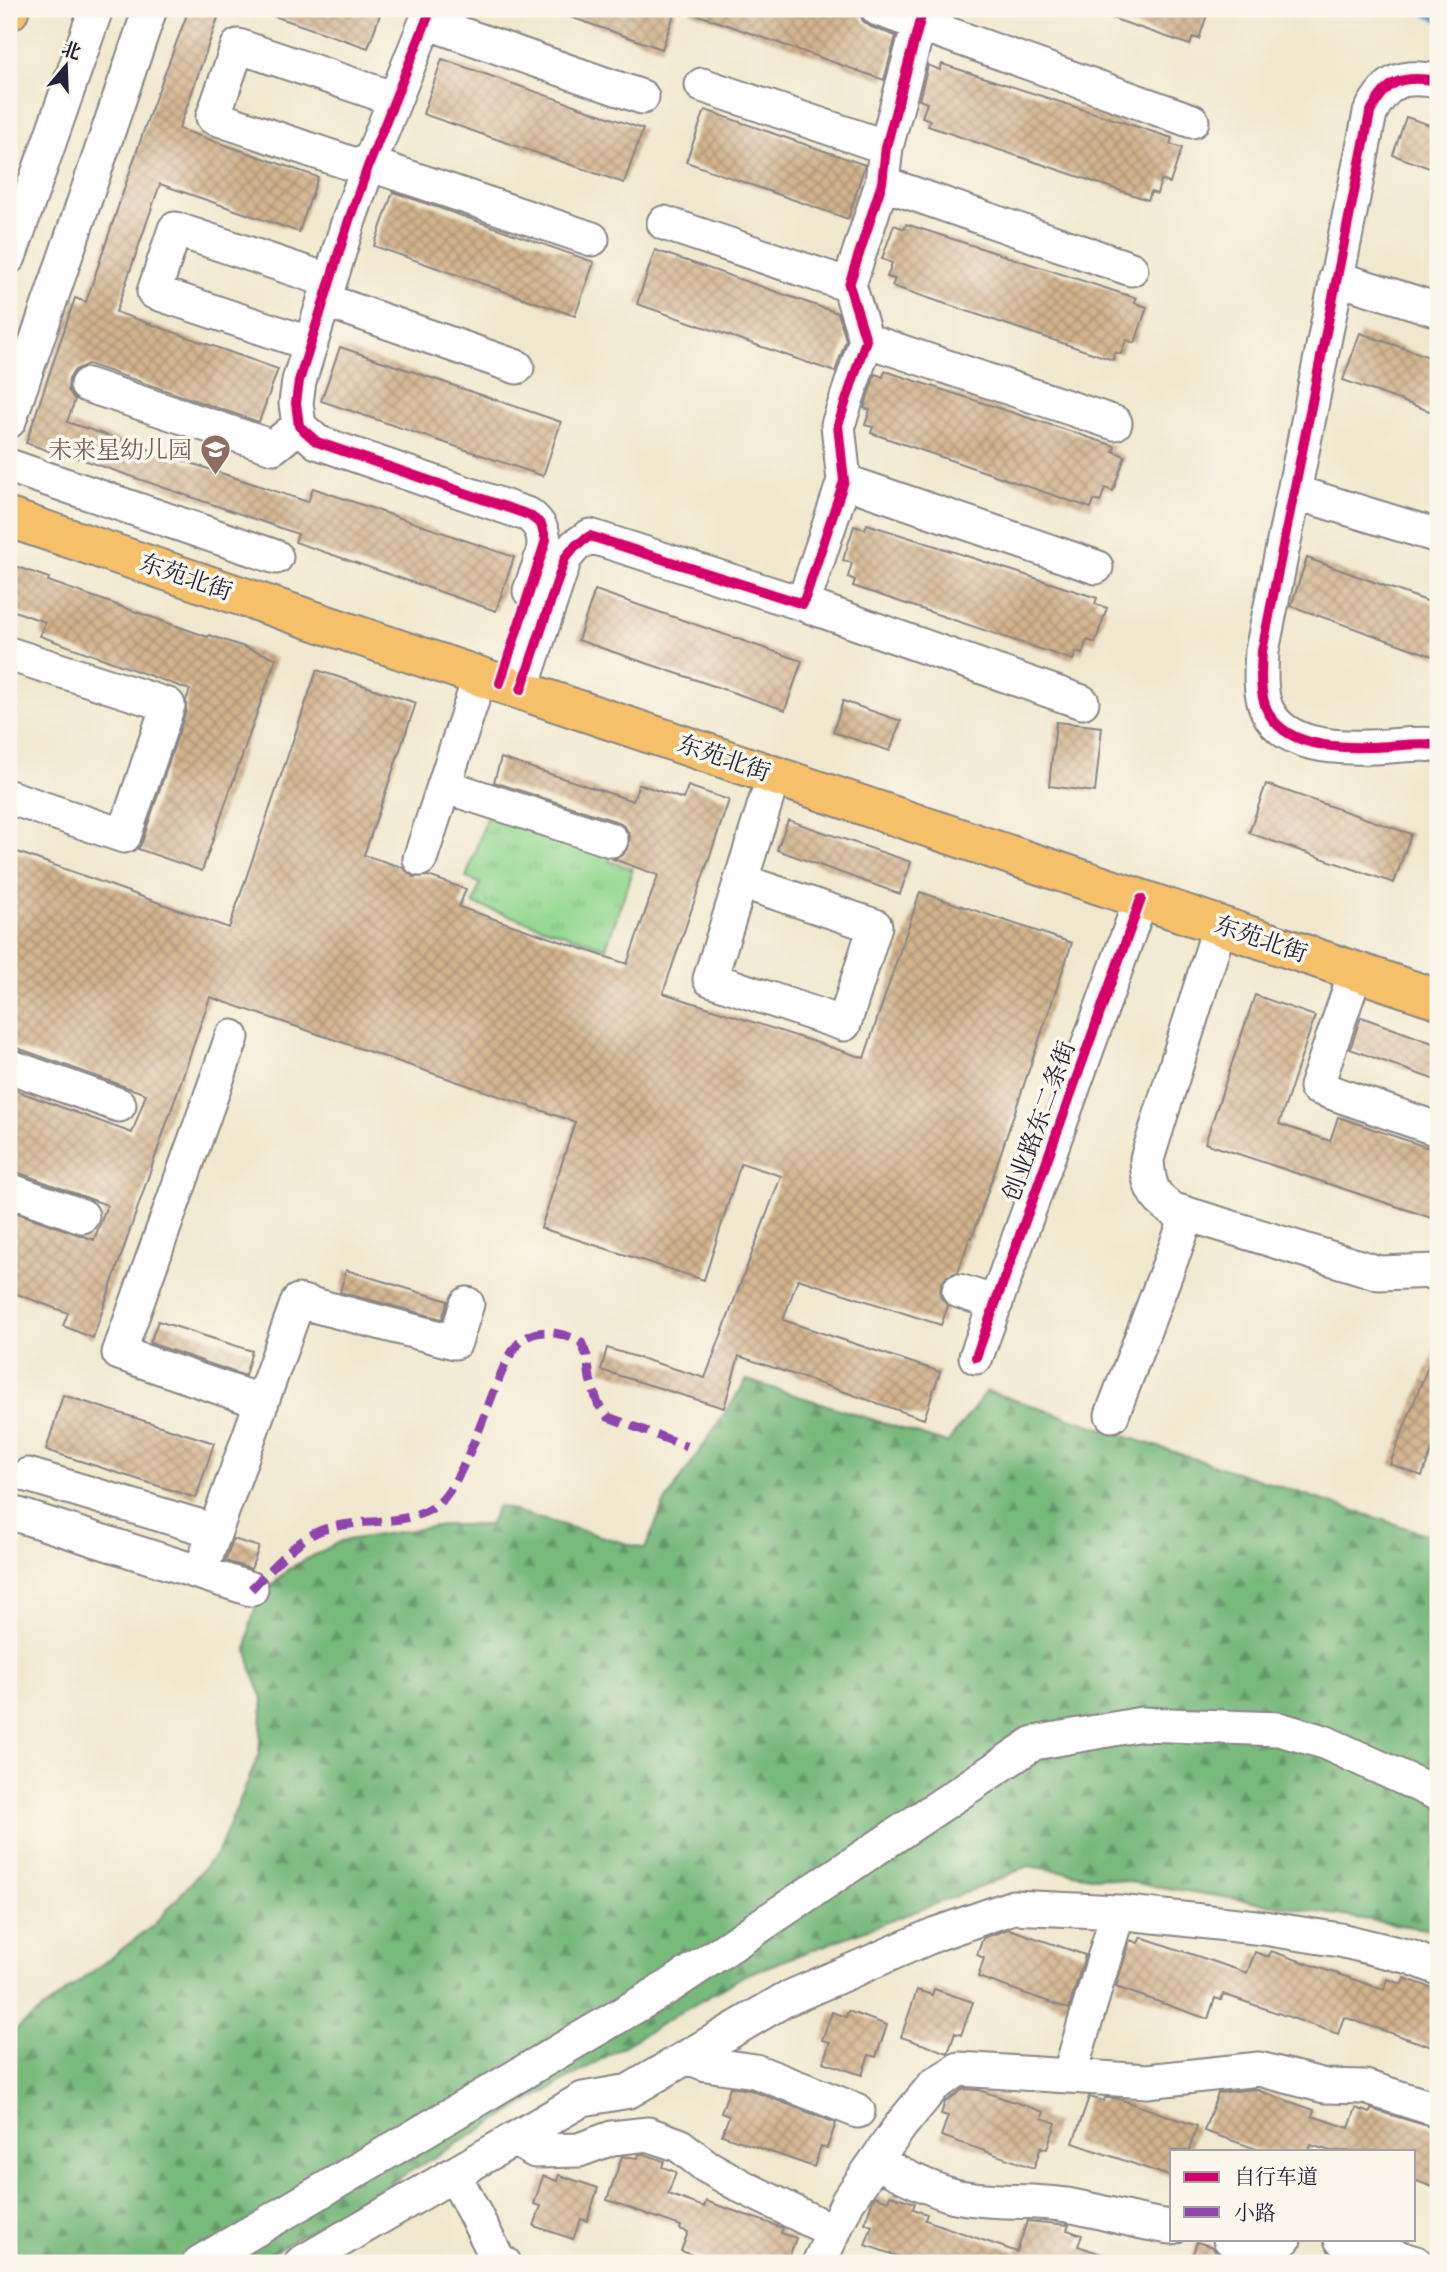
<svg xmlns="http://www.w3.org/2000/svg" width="1447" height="2272" font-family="'EB Garamond','Noto Serif SC',serif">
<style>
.grass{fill:url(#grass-tufts);stroke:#5c7e66;stroke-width:2}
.forest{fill:url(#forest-firs);stroke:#4d6e5c;stroke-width:2}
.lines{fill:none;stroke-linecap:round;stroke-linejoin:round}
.stream{stroke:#6a9dd5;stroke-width:8}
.building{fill:url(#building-cross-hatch)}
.minor-casing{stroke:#898584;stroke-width:37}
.major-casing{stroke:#898584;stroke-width:42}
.highway-casing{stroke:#898584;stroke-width:42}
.minor{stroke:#fff;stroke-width:33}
.major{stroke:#f6c06b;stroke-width:38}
.highway{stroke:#f6c06b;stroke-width:38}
.quiet{stroke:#8e44ad;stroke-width:9;stroke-dasharray:18 9;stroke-linecap:butt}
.cycleway-casing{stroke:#fbf7ec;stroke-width:15}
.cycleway{stroke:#d6006c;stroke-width:10}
.labels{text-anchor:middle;stroke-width:7;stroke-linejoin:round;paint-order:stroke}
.education-label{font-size:24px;fill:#785e54;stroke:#fbf7ec;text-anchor:end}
.street-label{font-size:24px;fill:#22223b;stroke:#fbf7ec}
</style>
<defs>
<pattern id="grass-tufts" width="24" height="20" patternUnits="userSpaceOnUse" patternTransform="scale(1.75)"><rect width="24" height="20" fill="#95d992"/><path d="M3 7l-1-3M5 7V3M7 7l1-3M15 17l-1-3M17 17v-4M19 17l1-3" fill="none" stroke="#80ba7f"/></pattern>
<pattern id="forest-firs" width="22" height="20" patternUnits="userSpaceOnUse" patternTransform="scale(1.75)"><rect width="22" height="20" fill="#78b97c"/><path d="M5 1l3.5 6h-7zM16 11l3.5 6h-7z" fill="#629667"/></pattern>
<pattern id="building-cross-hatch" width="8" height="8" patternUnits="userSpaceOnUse" patternTransform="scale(1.75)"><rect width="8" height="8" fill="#d2b38d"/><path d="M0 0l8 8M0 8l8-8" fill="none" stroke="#aa9174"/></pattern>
</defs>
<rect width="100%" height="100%" fill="#fbf7ec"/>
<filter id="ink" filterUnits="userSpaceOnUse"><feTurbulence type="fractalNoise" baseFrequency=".0143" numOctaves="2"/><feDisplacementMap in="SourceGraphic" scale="14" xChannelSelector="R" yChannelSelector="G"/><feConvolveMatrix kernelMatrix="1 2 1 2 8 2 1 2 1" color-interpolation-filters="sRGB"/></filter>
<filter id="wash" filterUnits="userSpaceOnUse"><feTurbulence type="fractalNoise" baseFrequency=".00686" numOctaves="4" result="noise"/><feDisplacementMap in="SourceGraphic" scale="28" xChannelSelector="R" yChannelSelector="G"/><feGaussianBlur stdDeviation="1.57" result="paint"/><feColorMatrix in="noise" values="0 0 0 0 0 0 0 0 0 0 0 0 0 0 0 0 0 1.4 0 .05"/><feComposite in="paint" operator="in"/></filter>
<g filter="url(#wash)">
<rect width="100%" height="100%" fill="#f0e8ce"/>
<path class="grass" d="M489,811L612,853L609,861L633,869L606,948L474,904L480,883L466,878Z"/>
<path class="forest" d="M747,1380L947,1443L987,1391L1438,1538V1931L1028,1866L983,1886L745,1975L254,2263H9V2035L155,1924L218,1852L259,1755L263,1698L254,1677L247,1650L250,1627L255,1608L267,1591L288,1569L341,1541L443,1525H489L498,1506L645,1549L664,1504Z"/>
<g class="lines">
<path class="stream" d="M1419,9L1438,18"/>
</g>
<g id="blocks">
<path class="building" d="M189,9H221L179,129L318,177L299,232L160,184L116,312L278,369L259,422L88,364L75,370L69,378L68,390L75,400L67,422L308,502L313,488L514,557L496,611L295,542L298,534L58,451L57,454L26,443L75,298L86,302L148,118Z
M262,9H382L368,48L262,12Z
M556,9H676L662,49L556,12Z
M690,9H850L859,12L863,21L871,27L896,36L884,80L690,12Z
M1094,9H1209L1199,39L1193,37L1190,45L1094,12Z
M442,59L643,129L624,183L423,114Z
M942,64L1172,138L1170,144L1182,148L1170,183L1161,180L1157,194L1151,192L1148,200L928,126L930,120L922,117L927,103L919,100L928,65L940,70Z
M705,110L865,165L848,219L686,162Z
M1406,117L1438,128V171L1393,155Z
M393,192L594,262L575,316L374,246Z
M906,224L1136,298L1135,303L1147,307L1135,343L1126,340L1121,354L1115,352L1113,360L892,286L895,279L887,277L892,263L882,259L894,225L905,229Z
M655,250L838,313L846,340L835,372L637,304Z
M1360,333L1438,360V414L1343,380Z
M340,347L561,422L543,476L321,401Z
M885,371L1115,446L1113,451L1125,456L1113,491L1105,488L1100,502L1094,500L1091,508L871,433L873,427L865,425L870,410L864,408L875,374L883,377Z
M867,524L1097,598L1095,604L1107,608L1095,643L1087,640L1082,654L1076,652L1073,660L853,586L855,580L848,577L852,563L843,560L854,526L865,529Z
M1307,558L1438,605V658L1291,606Z
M9,564L49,578L48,581L208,637L209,635L276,658L202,871L138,849L142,842L186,711V700L190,690L40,636L45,622L9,609Z
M595,590L802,661L785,710L578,640Z
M317,670L416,703L364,855L404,868L413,877L428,876L466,889L459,907L627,964L658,875L613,859L623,855L629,845L630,835L625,827L618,822L494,782L501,758L633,801L639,784L683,799L688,786L729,800L663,993L864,1058L920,892L1072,943L972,1238L970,1237L958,1272L947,1276L941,1284L940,1296L948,1306L941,1325L798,1279L783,1320L940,1372L924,1419L739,1356L724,1408L601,1370L607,1348L705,1378L781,1176L741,1163L704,1280L541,1228L575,1122L210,997L93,1338L63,1326L68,1313L9,1291V1210L94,1240L107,1205L9,1169V1088L132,1133L146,1094L9,1045V849L229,928Z
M843,701L901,721L890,751L833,732Z
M1056,722L1102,727L1095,792L1049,786Z
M1266,784L1411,834L1394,883L1249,833Z
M788,820L911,862L900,894L777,850Z
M1255,995L1315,1016L1279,1124L1330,1141L1338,1117L1438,1151V1220L1205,1143Z
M1361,1017L1438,1045V1081L1350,1049Z
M346,1270L448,1301L442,1319L340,1292Z
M158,1321L252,1351L245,1376L150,1343Z
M1437,1343L1438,1433L1422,1476L1390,1464Z
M63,1395L214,1443L196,1498L46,1450Z
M233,1539L259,1547L251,1569L225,1561Z
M1009,1929L1085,1955L1069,2009L978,1977L984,1958L977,1955L983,1938Z
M1141,1937L1247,1973L1255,1952L1269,1957L1271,1951L1384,1990L1387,1979L1402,1984L1404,1978L1438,1990V2049L1344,2017L1338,2034L1223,1994L1221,2000L1215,1998L1208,2019L1116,1987L1130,1940L1138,1943Z
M934,1989L973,2002L961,2035L955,2033L948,2053L901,2037L917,1990L932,1995Z
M848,2011L887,2025L876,2057L869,2055L862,2075L823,2062L830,2042L822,2040L832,2012L846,2017Z
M730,2087L750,2090L836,2123L827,2148L821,2146L814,2167L722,2135L729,2116L721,2113Z
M964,2089L979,2090L1044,2112L1042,2118L1056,2123L1047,2149L1041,2147L1034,2168L941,2136L948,2116L941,2114L945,2102Z
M1254,2089L1314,2110L1312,2116L1349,2128L1356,2108L1370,2113L1371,2109L1438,2129V2189L1414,2180V2151H1330L1311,2145L1309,2151H1262L1204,2131L1218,2093Z
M1089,2097L1104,2101L1105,2098H1116L1197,2126L1189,2151H1172V2177L1073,2143Z
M639,2154H644L664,2161L662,2167L676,2172L668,2194L704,2207L706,2201L783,2228L781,2233L796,2238L787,2263H716L681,2251L688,2232L680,2229L681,2226L607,2200L622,2156L638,2158Z
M559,2175L598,2188L587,2221L581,2219L573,2239L534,2226L541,2206L534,2204L543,2176L557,2181Z
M890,2195L915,2203L913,2209L927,2214L925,2220L1017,2252L1027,2221L1069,2225L1067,2230L1082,2235L1078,2246L1118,2260V2263H918L865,2245L872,2226L865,2223L873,2199L875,2196L888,2201Z
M1197,2242L1213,2247L1216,2253L1224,2257L1250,2263H1190Z"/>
</g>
</g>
<g filter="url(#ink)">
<use href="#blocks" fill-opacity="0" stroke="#898584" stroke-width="2"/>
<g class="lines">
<defs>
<path id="minor" d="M431,9L369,164L349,220L299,381L296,403L299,426L317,442L529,515C557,537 539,562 530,591
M878,9L1192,121
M426,22L642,97
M1438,81C1402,75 1387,79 1370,113L1262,651C1261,669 1259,693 1267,710C1284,746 1334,748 1368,747C1392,747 1415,742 1438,745
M702,85L886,147
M369,164L592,239
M367,169L213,117L238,46L395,99
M882,183L1131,269
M664,223L849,285
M9,257L96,9
M1336,278L1438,310
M324,300L517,367
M866,340L1115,423
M311,344L154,292L175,229L330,281
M87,385L273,447L299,426
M9,421L150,9
M9,466L276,557
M844,481L1096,567
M1294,492L1438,536
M803,604L1082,702
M9,654L168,705L124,836L9,797
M521,690L565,558L575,546L590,536L803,604L844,481L838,425L866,340L849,285L882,183L886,147L923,9
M444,786L611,840
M420,859L480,676
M741,881L875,926L844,1024L710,979L774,775
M1220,925L1147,1159C1148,1183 1152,1198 1174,1210L1379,1273L1438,1271
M1356,971L1316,1087L1437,1129
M232,1037L119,1353L262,1402
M9,1066L119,1105
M9,1190L82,1216
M959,1291L996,1303
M976,1357L1141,899
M1112,1415L1188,1215
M28,1475L215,1531
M9,1512L251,1589
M200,1573L298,1301L455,1342L467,1304
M688,2057L706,2064L755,2071L858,2111
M1069,2076L1118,1912
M514,2139L535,2151L579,2150L612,2138L648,2134L679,2145L706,2166L743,2187L834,2232
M876,2161C896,2173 932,2190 955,2196C991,2204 1030,2199 1067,2205C1102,2211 1137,2223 1172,2227
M454,2174L499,2261L504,2263
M1230,2239L1243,2243L1284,2239
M1341,2239L1416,2263
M199,2263L670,1986L1034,1743L1142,1724L1279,1729L1324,1742L1438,1794
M301,2263L583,2099L629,2091L784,2000L936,1934L1013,1907L1118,1912L1264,1928L1340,1940L1410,1957L1438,1968
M819,2263L848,2201L901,2125L934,2085L959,2069L1147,2081L1259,2069L1325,2086L1365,2087L1438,2110"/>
<path id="major" d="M9,518L1438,999"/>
<path id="highway" d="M9,11V9"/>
</defs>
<use href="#minor" class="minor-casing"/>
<use href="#major" class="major-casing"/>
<use href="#highway" class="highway-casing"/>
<use href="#minor" class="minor"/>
<use href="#major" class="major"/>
<use href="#highway" class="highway"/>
<path class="quiet" d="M251,1589C271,1569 290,1546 315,1533C350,1515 409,1530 439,1503C461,1484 485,1413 497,1383C503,1370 509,1352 521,1341C538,1326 563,1333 581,1342L587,1356L590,1379L598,1404L608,1417L686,1446"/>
<defs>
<path id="cycleway" d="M431,9L369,164L349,220L299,381L296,403L299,426L317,442L529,515L541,524L546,540L500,683
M1438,81C1402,75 1387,79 1370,113L1262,651C1261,669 1259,693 1267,710C1284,746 1334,748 1368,747C1392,747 1415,742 1438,745
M521,690L565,558L575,546L590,536L803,604L844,481L838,425L866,340L849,285L882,183L886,147L923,9
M976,1357L1141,899"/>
</defs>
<use href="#cycleway" class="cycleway-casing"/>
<use href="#cycleway" class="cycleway"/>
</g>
</g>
<defs>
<symbol id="school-pin" viewBox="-11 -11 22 30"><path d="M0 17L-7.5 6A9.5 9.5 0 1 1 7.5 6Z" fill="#8d6e63" stroke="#fbf7ec"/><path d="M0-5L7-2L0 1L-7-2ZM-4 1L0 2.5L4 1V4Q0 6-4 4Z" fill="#fff"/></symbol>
</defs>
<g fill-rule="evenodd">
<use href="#school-pin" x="198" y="432" width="35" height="47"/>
</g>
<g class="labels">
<g class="education-label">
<text x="192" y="458">未来星幼儿园</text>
</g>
<g class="street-label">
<text transform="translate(186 577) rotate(19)" y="8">东苑北街</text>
<text transform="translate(724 758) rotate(19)" y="8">东苑北街</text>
<text transform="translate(1261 939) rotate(19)" y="8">东苑北街</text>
<text transform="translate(1039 1121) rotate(-70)" y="8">创业路东二条街</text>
</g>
</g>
<rect width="1447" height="2272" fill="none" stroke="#fbf7ec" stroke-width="35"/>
<rect x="1170" y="2150" width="245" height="91" fill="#fbf7ec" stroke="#a4a2a5" stroke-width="2"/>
<rect x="1184" y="2172" width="35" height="10" fill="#d6006c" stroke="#a4a2a5" stroke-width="2"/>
<text x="1234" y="2184" font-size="21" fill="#22223b">自行车道</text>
<rect x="1184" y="2207" width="35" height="10" fill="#8e44ad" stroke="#a4a2a5" stroke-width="2"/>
<text x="1234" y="2220" font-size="21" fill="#22223b">小路</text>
<g transform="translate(66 66) rotate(19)" stroke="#fbf7ec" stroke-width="5" paint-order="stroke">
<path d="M0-5L12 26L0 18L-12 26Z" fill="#22223b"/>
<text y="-10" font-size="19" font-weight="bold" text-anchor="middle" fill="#22223b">北</text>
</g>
</svg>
